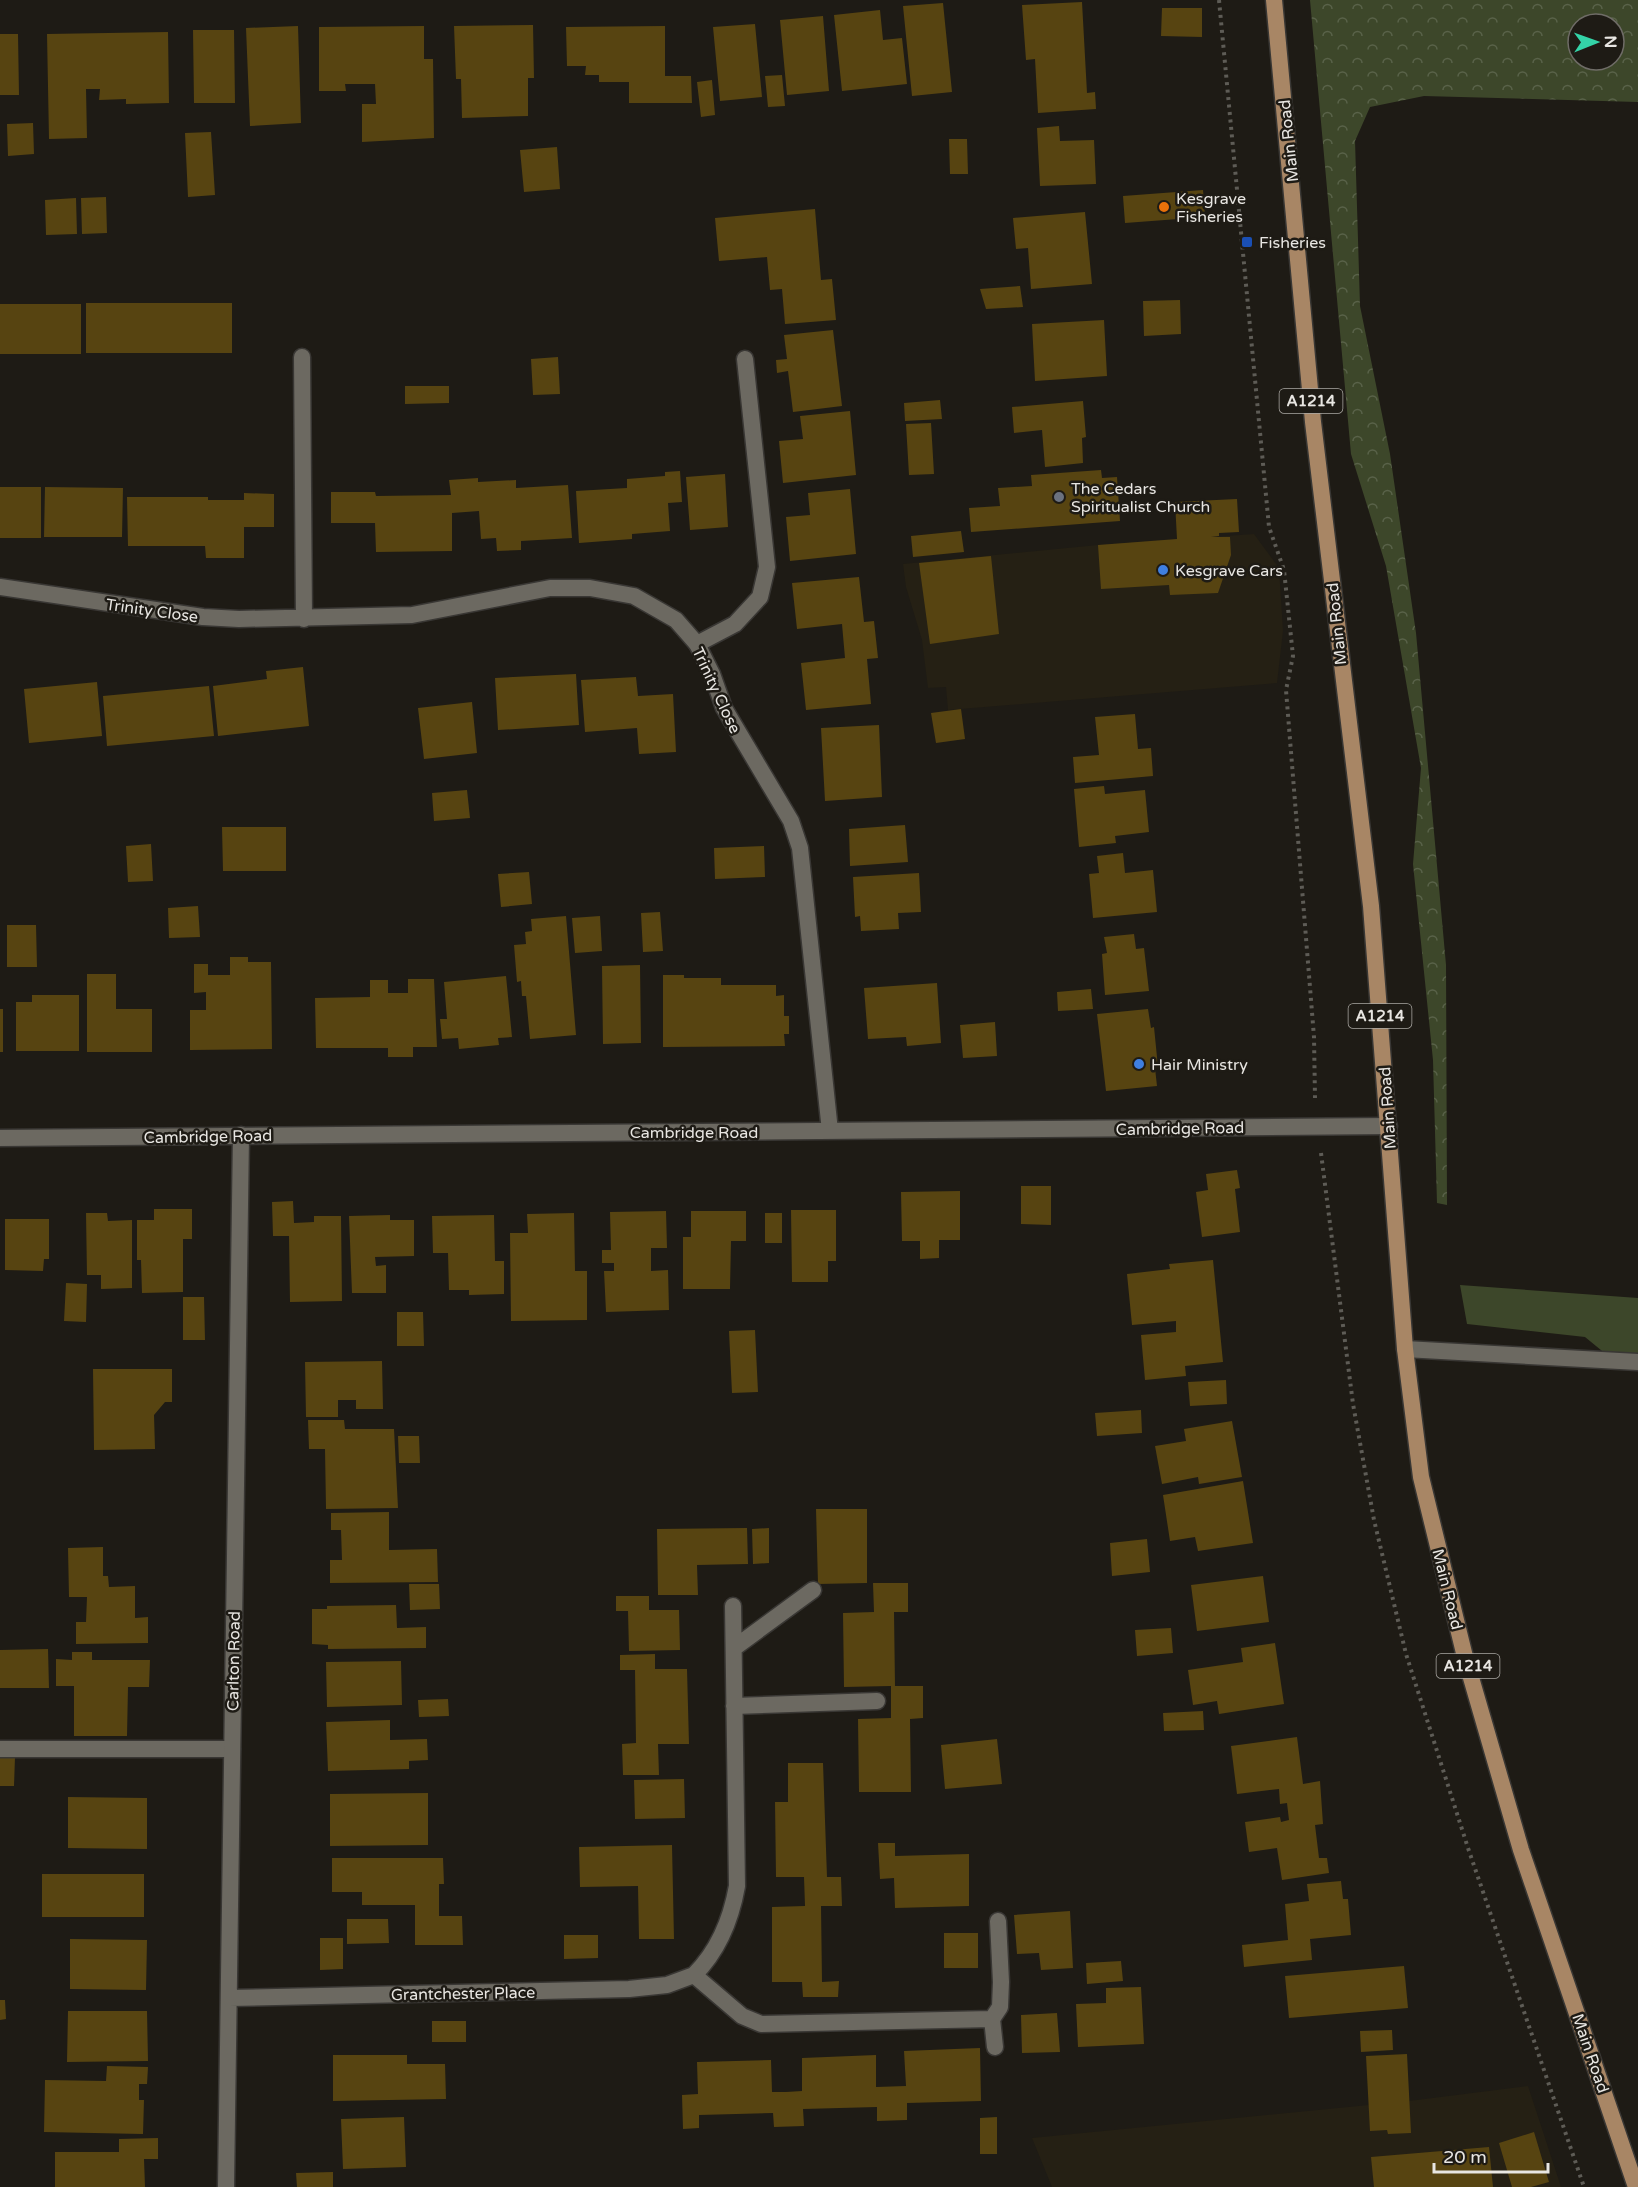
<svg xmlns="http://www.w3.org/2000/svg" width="1638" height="2187" font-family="'Varela Round',sans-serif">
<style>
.built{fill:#252014}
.green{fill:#3d472a}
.forest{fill:url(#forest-crowns);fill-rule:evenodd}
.building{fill:#574411}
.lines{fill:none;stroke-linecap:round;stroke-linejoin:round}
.service-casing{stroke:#393734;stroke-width:19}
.minor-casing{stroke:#393734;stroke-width:19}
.primary-casing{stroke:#393734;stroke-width:19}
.path{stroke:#5e5c56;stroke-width:4;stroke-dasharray:3 4.5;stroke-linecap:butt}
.service{stroke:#6c6961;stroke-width:16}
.minor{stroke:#6c6961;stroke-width:16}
.primary{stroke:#a88665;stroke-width:16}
.food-dot{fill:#e8710a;stroke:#1e1b15;stroke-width:2}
.transit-dot{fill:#1a4fb4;stroke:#1e1b15;stroke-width:2}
.worship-dot{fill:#6b7280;stroke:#1e1b15;stroke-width:2}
.shop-dot{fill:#3f7fe0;stroke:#1e1b15;stroke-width:2}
.labels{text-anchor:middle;stroke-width:5;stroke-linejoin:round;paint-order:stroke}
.shield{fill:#1e1b15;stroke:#aba9a4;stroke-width:1.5}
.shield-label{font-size:15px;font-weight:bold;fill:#e8e6e2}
.street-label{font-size:16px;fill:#e8e6e2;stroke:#1e1b15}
.poi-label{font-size:16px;fill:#e8e6e2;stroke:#1e1b15;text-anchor:start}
</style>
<defs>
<pattern id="forest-crowns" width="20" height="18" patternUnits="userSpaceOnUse" patternTransform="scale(1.5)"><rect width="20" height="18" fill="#3d472a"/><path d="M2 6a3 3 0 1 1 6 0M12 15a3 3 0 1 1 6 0" fill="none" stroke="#596249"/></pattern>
</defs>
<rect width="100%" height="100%" fill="#1e1b15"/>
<path class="built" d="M1254,534L1279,568L1283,631L1277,683L948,710L946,687L928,688L922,640L906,587L903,564L1098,545Z
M1528,2086L1561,2187H1052L1032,2138L1409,2101Z"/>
<path class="green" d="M1460,1285L1638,1298V1357L1607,1355L1585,1337L1467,1324Z"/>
<path class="forest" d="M1310,0H1638V102L1424,96L1370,107L1355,141L1360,306L1390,454L1416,633L1446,965L1447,1205L1437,1203L1433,1060L1413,864L1421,768L1386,566L1351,454ZM1578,24H1614V60H1578Z"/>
<path class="building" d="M1082,2L1087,93L1095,92L1096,109L1038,113L1035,59L1026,60L1022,5Z
M943,3L952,92L912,96L903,6Z
M1162,8H1202V37L1161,36Z
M880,10L883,40L902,38L907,84L842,91L834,15Z
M823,16L829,91L787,95L780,20Z
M755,24L762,97L720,101L713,27Z
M533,25L534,78H528V116L462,118L461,79H456L454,26Z
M298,26L301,123L250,126L246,28Z
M424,26V59H433L434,138L362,142V104H376L375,84H345L346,91H319V27Z
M665,26V76H691L692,103H629V82H599V75H585L586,66H567L566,27Z
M193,30H234L235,103H194Z
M168,32L169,103L126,104V99L99,100L100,89H86L87,138L49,139L47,34Z
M0,34H18L19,95H0Z
M782,75L785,106L768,107L765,76Z
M712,80L715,115L701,117L697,82Z
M33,123L34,154L8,156L7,124Z
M1059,126L1060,141L1094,140L1096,184L1040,186L1037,128Z
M211,132L215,195L188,197L185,133Z
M949,139H967L968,174H950Z
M557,147L560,189L524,192L520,150Z
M1203,190L1205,217L1125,223L1123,196Z
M106,197L107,233L82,234L81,198Z
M76,198L77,234L46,235L45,200Z
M815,209L821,280L832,279L836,320L785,324L782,289L770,290L767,257L719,261L715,218Z
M1085,212L1092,284L1031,289L1028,248L1016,249L1013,218Z
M1020,286L1023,307L986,309L980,289Z
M1180,300L1181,334L1144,336L1143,301Z
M86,303H232V353H86Z
M0,304H81V354H0Z
M1104,320L1107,376L1035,381L1032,324Z
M833,330L842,406L793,412L788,371L777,373L776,360L787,359L784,335Z
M558,357L560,394L533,395L531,359Z
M405,386H449V403L405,404Z
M940,400L942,419L905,421L904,403Z
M1083,401L1086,437L1082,438L1083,463L1045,467L1042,430L1014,433L1012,407Z
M850,411L856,475L783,483L779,441L803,439L800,416Z
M931,423L934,474L909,475L906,424Z
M1101,470L1102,478L1117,477L1120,521L971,532L969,508L1000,506L998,488L1032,486L1031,475Z
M680,471L682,502L668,503L670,531L632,534V539L579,543L576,491L627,488V479L665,476V472Z
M725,474L728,527L690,530L686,477Z
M478,478V482L516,480V488L568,485L572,538L521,541V550L497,551L496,538L481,539L479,511L452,513V551L376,552L375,523H331V492H375L376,496L451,495L449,480Z
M0,487H41V538H0Z
M45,487L123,488L122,537H44Z
M850,489L856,554L790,561L786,517L810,515L808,493Z
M244,493L274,494V527H244V558H206L205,546H128L127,497H208V500H244Z
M1237,499L1239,532L1219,533V536L1211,537H1230L1231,555L1218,593L1170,595L1169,585L1101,589L1098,545L1177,539L1175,502Z
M961,531L964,552L913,557L911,536Z
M991,556L999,634L930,644L919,563Z
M859,577L864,622L874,621L878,658L867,659L871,704L806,710L801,663L845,658L842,624L797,629L792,583Z
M303,667L309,726L218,736L213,686L267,679L266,671Z
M576,674L579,725L498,730L495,678Z
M636,677L638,696L673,694L676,752L639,754L637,728L585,732L581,680Z
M97,682L102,736L29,743L24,689Z
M209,686L214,736L107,746L103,696Z
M472,702L477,753L424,759L418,708Z
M961,709L965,739L936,743L931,713Z
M1135,714L1138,749L1151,748L1153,776L1075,783L1073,757L1099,755L1095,717Z
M879,725L882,797L825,801L821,728Z
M1104,786L1105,794L1145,790L1149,832L1115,836L1116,843L1079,847L1074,789Z
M467,790L470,818L434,821L432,793Z
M905,825L908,862L850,866L849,829Z
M222,827H286V871H223Z
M151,844L153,881L128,882L126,846Z
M764,846L765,877L715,879L714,848Z
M1123,853L1125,873L1153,870L1157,912L1093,918L1089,874L1099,873L1097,856Z
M529,872L532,904L501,907L498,874Z
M919,873L921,912L898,913L899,929L861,931L860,916L855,917L853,877Z
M198,906L200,937L169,938L168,908Z
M660,912L663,951L643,952L641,913Z
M566,916L576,1035L530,1039L526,996H522L521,981L517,982L514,945L526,944L525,932L532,931L531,919Z
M600,916L602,951L575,953L572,918Z
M7,925H36L37,967H7Z
M1134,934L1136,949L1144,948L1149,991L1105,995L1102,954L1107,953L1104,937Z
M230,957H248V962H271L272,1049L190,1050V1010H206V992L194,993V964H208V975H230Z
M640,965L641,1043L603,1044L602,966Z
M87,974H116V1009H152V1052H87Z
M663,975H684V978H721V985H776V996L784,995V1016H789V1034H784L785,1046L663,1047Z
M506,976L512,1037L498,1038L499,1045L459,1049L458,1038L442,1039L440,1019H447L444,982Z
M408,979H434L437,1047H413V1057H388V1048H316L315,998L370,997V980H388V993H408Z
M937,983L941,1043L907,1046L906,1037L868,1039L864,988Z
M1091,989L1093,1009L1058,1011L1057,992Z
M32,995H79V1051H16V1002H32Z
M0,1009H3V1052H0Z
M1148,1009L1151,1028L1154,1027L1158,1067L1155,1068L1157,1086L1106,1091L1097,1014Z
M995,1022L997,1056L963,1058L960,1025Z
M1237,1170L1240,1188L1235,1189L1240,1232L1202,1237L1196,1192L1208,1190L1206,1174Z
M1021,1186H1051V1225L1021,1224Z
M960,1191V1240H939V1258L920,1259V1241H902L901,1192Z
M293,1201L294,1223L314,1222V1216H341L342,1301L290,1302L289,1236H273L272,1202Z
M154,1209H192V1239H183V1292L142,1293L141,1260H137V1220H154Z
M791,1210H836V1261H828V1282H792Z
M666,1211L667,1248H651V1271L668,1270L669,1310L606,1312L604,1271H614V1263H602V1250H611L610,1212Z
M691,1211H746V1241H731L730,1289H683V1237H691Z
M86,1213H107L108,1221L132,1220V1288L101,1289V1275H87Z
M574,1213L575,1271H587V1320L511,1321L510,1233H528L527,1214Z
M765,1213H782V1243H765Z
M390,1215V1220H414V1256L375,1257L376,1266L386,1265V1293H352L349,1216Z
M494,1215L495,1261H504V1294L469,1295V1290H449L448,1253H433L432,1216Z
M5,1219H49V1259H44L43,1271L5,1270Z
M1213,1260L1223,1362L1185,1366L1186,1376L1145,1380L1141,1335L1176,1332V1321L1132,1325L1127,1274L1170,1269L1169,1264Z
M66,1283L87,1284L86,1322L64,1321Z
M183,1297H204L205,1340H183Z
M397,1312H423L424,1346H397Z
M755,1330L758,1392L732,1393L729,1331Z
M382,1361L383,1409H356V1400H338V1417H306L305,1362Z
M93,1369H172V1402H165L154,1415L155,1449L94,1450Z
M1226,1380L1227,1404L1190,1406L1188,1382Z
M1141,1410L1142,1433L1097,1436L1095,1413Z
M308,1420H344L345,1429H394L398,1508L326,1509L325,1449H309Z
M1232,1421L1242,1477L1199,1484L1198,1477L1162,1484L1155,1446L1186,1441L1184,1429Z
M398,1436H419L420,1463H399Z
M1243,1481L1253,1543L1198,1551L1195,1537L1170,1541L1163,1495Z
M816,1509H867V1583L818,1584Z
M389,1512V1550L437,1549L438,1582L330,1583V1560H342L341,1530H331V1513Z
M747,1528L748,1564L697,1565L698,1595H658L657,1529Z
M769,1528V1563L753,1564L752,1529Z
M1147,1539L1150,1572L1112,1576L1110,1543Z
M103,1547V1576H108L109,1587L135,1586V1618L148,1617V1643L76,1644V1622H86L87,1597H69L68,1548Z
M1263,1576L1269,1622L1197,1631L1191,1585Z
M873,1583H908V1612H894L895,1686H923V1718L910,1719L911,1792H859L858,1719L891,1718V1686L844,1687L843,1613L874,1612Z
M409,1584H439L440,1609L410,1610Z
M616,1596H649V1610H679L680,1650L629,1651L628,1611H616Z
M396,1605L397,1628L426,1627V1648L328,1649V1645L312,1644V1609H327V1606Z
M1171,1628L1173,1653L1137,1656L1135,1630Z
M1275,1643L1284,1704L1219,1714L1217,1701L1193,1705L1188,1670L1243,1662L1241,1648Z
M48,1649L49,1688H0V1650Z
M72,1652H92V1660H150L149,1687H128L127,1736H74V1686H56V1659L72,1660Z
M655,1654V1669H687L689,1744H658L659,1775H623L622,1744L636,1743L635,1670H620V1655Z
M401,1661L402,1705L327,1707L326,1662Z
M448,1699L449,1716L419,1717L418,1700Z
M1203,1711L1204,1730L1164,1731L1163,1713Z
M390,1720V1740L427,1739L428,1760L409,1761V1769L328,1771L326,1722Z
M1297,1737L1303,1784L1320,1781L1323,1824L1315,1825L1319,1858H1327L1329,1873L1282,1880L1277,1848L1249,1852L1245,1822L1280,1817L1281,1822L1289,1820L1287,1803L1280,1804L1279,1789L1237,1794L1231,1746Z
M997,1739L1002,1784L945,1789L941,1745Z
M0,1756L15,1757L14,1786H0Z
M788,1763H823L827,1877H841L842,1906H821L822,1982L839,1981L838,1997H803L802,1982H772V1907L805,1906L804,1877H776L775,1802H788Z
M684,1779L685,1818L635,1819L634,1780Z
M428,1793V1845L330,1846V1794Z
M68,1797L147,1798V1849L68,1848Z
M878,1843H895V1856L969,1854V1906L895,1908L894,1878L880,1879Z
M672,1845L674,1939H639L638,1886L580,1887L579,1847Z
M332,1858H443L444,1884H439V1916H462L463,1945H415V1905H362V1892H332Z
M42,1874H144V1917H42Z
M1341,1881L1343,1899H1348L1351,1935L1310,1939L1312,1960L1244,1967L1242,1945L1288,1940L1285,1904L1309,1901L1307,1884Z
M1070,1911L1073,1968L1041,1970L1039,1953L1017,1954L1014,1915Z
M347,1919H388L389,1943L347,1944Z
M944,1933H978V1968H944Z
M564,1935H598V1958L564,1959Z
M320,1938H343V1969L320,1970Z
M70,1939L147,1940L146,1990L70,1989Z
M1121,1961L1123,1981L1087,1984L1086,1963Z
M1404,1966L1408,2008L1289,2018L1285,1976Z
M1141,1987L1144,2044L1078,2047L1076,2004L1106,2003V1988Z
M0,2000H5L6,2019L0,2020Z
M68,2011H147L148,2061L67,2062Z
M1057,2013L1060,2052L1022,2053L1021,2015Z
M432,2021H466V2042H432Z
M1392,2030L1393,2050L1361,2052L1360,2031Z
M980,2048L981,2101L907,2103V2120L877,2121V2107L803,2109L804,2126L774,2127L773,2113L699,2115V2128L683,2129L682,2095L698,2094L697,2062L771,2060L772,2092H786L802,2091V2058L876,2055V2087L906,2086L904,2051Z
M1407,2054L1411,2133L1388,2134L1387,2130L1370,2131L1366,2056Z
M333,2055H407V2064H445L446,2099L333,2101Z
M107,2066L148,2067L147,2084H139V2100H144L143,2134L44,2132L45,2080L106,2081Z
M404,2117L406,2167L343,2169L341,2119Z
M997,2117V2154H980V2118Z
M1534,2132L1549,2182L1531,2187H1512L1499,2143Z
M158,2138V2159H144L145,2187H55V2152H119V2139Z
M1489,2147L1493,2187H1374L1371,2157Z
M333,2172V2187H297L296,2173Z"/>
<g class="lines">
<defs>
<path id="service" d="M697,644L735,624L760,597L767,567L745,359
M1405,1349L1638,1362
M0,1749H232"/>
<path id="minor" d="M302,357L304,619
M0,587L203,617L239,619L412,615L550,588H590L634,596L676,620L697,644L712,674L724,708L791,821L800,848L830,1131
M0,1138L1389,1126
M734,1648L813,1590
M734,1706L877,1701
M694,1975C719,1950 731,1920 737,1886L733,1606
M229,1998L629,1989L667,1985L694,1975L742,2016L761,2024L992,2019
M995,2047L992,2019L1000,2007L1001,1982L998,1921
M226,2187L241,1135"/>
<path id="primary" d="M1274,0L1313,422L1371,906L1405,1349L1421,1477L1465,1657L1521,1850L1636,2187"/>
</defs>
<use href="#service" class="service-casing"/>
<use href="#minor" class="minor-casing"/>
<use href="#primary" class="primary-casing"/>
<path class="path" d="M1219,0L1269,527L1284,570L1293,656L1286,690L1314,1037L1315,1098
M1321,1153L1353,1404L1374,1520L1406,1654L1468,1848L1584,2187"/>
<use href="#service" class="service"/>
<use href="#minor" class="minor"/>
<use href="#primary" class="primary"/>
</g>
<circle class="food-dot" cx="1164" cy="207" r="6"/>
<rect class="transit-dot" x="1241" y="236" width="12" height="12" rx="3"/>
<circle class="worship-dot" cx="1059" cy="497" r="6"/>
<g class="shop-dot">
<circle cx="1163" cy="570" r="6"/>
<circle cx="1139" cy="1064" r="6"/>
</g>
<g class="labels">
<g class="shield">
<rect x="1279.5" y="389" width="63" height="24" rx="4.5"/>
<rect x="1348.5" y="1004" width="63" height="24" rx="4.5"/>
<rect x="1436.5" y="1654" width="63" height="24" rx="4.5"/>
</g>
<g class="shield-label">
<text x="1311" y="406">A1214</text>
<text x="1380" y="1021">A1214</text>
<text x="1468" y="1671">A1214</text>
</g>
<g class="street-label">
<text transform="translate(1288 141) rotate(-96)" y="6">Main Road</text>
<text transform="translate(152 610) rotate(8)" y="6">Trinity Close</text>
<text transform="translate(1336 624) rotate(-96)" y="6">Main Road</text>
<text transform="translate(717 690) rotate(65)" y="6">Trinity Close</text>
<text transform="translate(1387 1108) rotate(-94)" y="6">Main Road</text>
<text transform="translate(1180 1128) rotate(-1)" y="6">Cambridge Road</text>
<text x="694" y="1138">Cambridge Road</text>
<text transform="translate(208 1136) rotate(-1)" y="6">Cambridge Road</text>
<text transform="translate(1448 1589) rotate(76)" y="6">Main Road</text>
<text transform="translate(233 1661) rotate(-89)" y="6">Carlton Road</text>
<text transform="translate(463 1993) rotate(-1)" y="6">Grantchester Place</text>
<text transform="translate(1591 2053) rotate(71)" y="6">Main Road</text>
</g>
<g class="poi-label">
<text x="1176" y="204">Kesgrave<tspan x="1176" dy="18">Fisheries</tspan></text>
<text x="1259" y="248">Fisheries</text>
<text x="1071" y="494">The Cedars<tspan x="1071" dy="18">Spiritualist Church</tspan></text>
<text x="1175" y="576">Kesgrave Cars</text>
<text x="1151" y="1070">Hair Ministry</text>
</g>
</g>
<g transform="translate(1596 42) rotate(89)"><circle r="28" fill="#1e1b15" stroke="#6f6c67" stroke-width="1.5"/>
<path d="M0-4.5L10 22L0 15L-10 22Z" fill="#34d4a8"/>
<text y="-9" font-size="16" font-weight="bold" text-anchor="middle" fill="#e8e6e2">N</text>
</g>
<path d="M1434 2163v9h114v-9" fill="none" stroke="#e8e6e2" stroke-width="3"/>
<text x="1443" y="2163" font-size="18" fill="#e8e6e2" stroke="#1e1b15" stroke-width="4.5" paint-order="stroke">20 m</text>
</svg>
